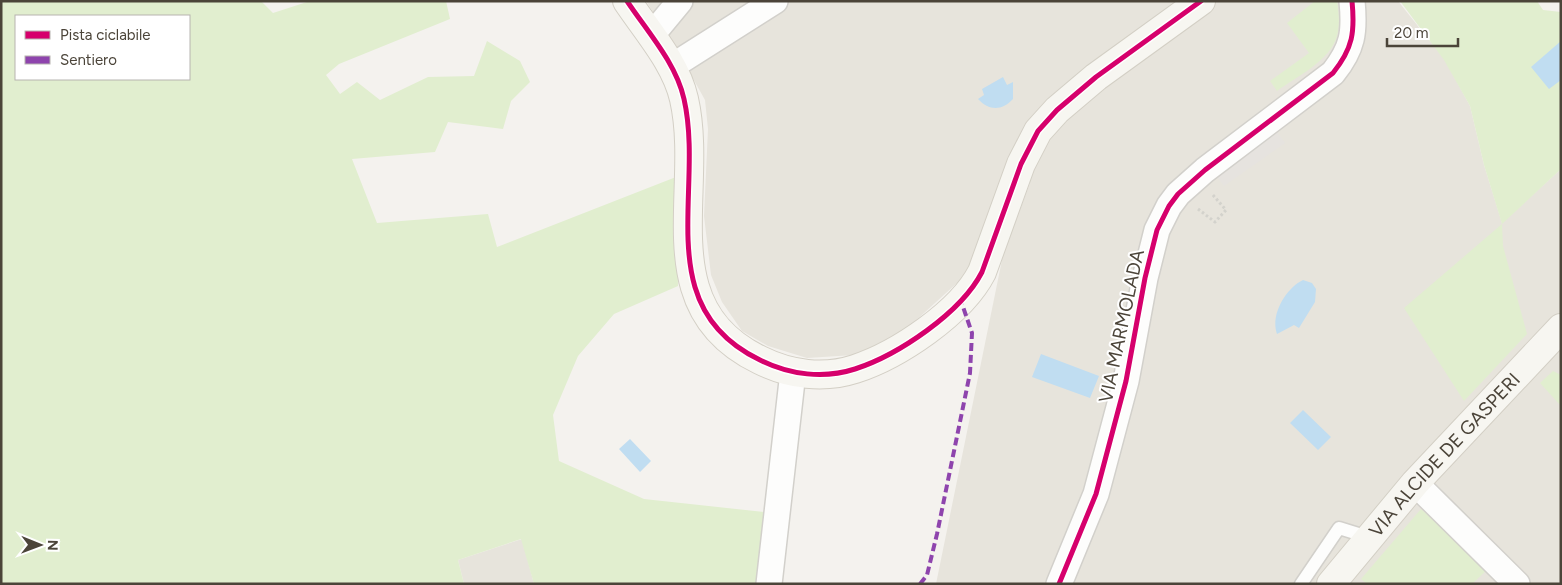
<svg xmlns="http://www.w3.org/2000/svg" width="1562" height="585" font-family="Figtree,sans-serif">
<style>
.residential{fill:#e7e4dc}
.green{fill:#e1eecf;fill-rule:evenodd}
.parking{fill:#e6e3df}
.water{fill:#c0ddf1}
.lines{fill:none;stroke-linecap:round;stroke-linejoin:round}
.lane-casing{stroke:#d2d0cb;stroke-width:15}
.street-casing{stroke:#d2d0cb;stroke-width:28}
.secondary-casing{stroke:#d3cfc5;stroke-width:30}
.path{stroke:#d3d2cc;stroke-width:3;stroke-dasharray:2.5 2.5;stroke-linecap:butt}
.lane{stroke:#fdfdfc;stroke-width:12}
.street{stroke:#fdfdfc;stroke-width:25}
.secondary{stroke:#f7f6f1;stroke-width:28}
.quiet{stroke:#8e44ad;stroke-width:4;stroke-dasharray:8 4;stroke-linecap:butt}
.cycleway-casing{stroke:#fff;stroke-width:8}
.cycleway{stroke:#d6006c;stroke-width:5}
.labels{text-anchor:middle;stroke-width:4;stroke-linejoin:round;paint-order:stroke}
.street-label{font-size:19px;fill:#4b4439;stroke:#fff}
</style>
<rect width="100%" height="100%" fill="#f4f2ee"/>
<path class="residential" d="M646,1H1398L1445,60L1470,106L1484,165L1502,223L1561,169V584H936L1003,255L1030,183L1004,178L968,273L902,333L854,355L807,358L768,346L742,331L722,302L711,275L704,216L708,129L705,100L676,48Z
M522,539L534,584H464L458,560Z"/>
<path class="green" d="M1,1H261L273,13L310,1H446L450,19L339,64L326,75L340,94L357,82L380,100L428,77L474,76L487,41L520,61L530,82L511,101L503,129L448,122L435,152L352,159L377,223L488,214L497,247L676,177L678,286L614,314L578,356L553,415L559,461L644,499L773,513L766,584H534L521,539L458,560L464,584H1ZM16,16H189V79H16Z
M1315,1H1337C1339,13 1340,25 1337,36C1330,61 1296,77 1277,91L1270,81L1309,53L1287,23Z
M1400,1H1537L1543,10L1561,12V169L1502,224L1503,246L1527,334L1464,401L1404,308L1502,224L1484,165L1470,106L1444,60Z
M1553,371L1561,375V406L1540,383Z
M1421,509L1488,569L1472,584H1367L1361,579Z"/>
<path class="parking" d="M1274,128L1285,143L1224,186L1213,172Z"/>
<path class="water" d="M1561,41V80L1549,89L1531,67Z
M1003,77L1007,85L1013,82V99C1002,111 989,111 978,99L984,95L982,89Z
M1303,280L1312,283L1316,289L1315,302L1299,328L1294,325L1277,334C1270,315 1286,288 1303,280Z
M1041,354L1099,376L1090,398L1032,377Z
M1303,410L1331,437L1318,450L1290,423Z
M630,439L651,461L640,472L619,449Z"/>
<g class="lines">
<defs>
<path id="lane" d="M1301,584L1339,528L1368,537"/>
<path id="street" d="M651,36L680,1
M671,67L775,1
M1415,483L1517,584
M769,584L793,372
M1059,584L1096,494L1126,381L1145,278L1157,230L1169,206L1178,194L1205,170L1333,73C1353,48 1355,32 1352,1"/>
<g id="secondary">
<path d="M627,1C647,31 676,63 684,99C705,191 649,307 760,360C790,375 824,379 855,369C898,355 961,313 982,272L1021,164L1038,131L1057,110L1096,77L1201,1"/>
<path id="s1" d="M1331,584L1415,483L1561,328"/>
</g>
</defs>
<use href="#lane" class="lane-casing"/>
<use href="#street" class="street-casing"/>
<use href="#secondary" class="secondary-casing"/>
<path class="path" d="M1198,209L1215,222L1226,210L1212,194"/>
<use href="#lane" class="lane"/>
<use href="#street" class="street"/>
<use href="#secondary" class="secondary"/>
<path class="quiet" d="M920,584L927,575L937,534L970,373L972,333L961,301"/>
<defs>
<path id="cycleway" d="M627,1C647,31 676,63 684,99C705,191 649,307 760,360C790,375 824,379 855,369C898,355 961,313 982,272L1021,164L1038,131L1057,110L1096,77L1201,1
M1059,584L1096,494L1126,381L1145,278L1157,230L1169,206L1178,194L1205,170L1333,73C1353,48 1355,32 1352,1"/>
</defs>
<use href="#cycleway" class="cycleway-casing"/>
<use href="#cycleway" class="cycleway"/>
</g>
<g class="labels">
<g class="street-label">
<text transform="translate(1121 326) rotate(-78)" y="7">VIA MARMOLADA</text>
<text dy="7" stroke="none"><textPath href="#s1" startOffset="172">VIA ALCIDE DE GASPERI</textPath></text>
</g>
</g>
<rect width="1562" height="585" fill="none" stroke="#4b4439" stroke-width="5"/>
<rect x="15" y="15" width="175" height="65" fill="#ffffff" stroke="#b7b4b0"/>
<rect x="25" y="31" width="25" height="8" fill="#d6006c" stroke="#b7b4b0"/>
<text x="60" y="40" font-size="15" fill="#4b4439">Pista ciclabile</text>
<rect x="25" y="56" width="25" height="8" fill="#8e44ad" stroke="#b7b4b0"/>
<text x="60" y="65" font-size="15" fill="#4b4439">Sentiero</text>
<g transform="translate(40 545) rotate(91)" stroke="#ffffff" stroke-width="4" paint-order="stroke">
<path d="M0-4L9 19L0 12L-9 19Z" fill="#4b4439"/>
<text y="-8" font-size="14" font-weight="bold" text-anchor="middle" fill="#4b4439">N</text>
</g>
<path d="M1387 38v8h71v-8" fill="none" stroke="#4b4439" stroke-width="2.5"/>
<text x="1394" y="38" font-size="15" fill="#4b4439" stroke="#ffffff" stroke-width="4" paint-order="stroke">20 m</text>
</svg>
